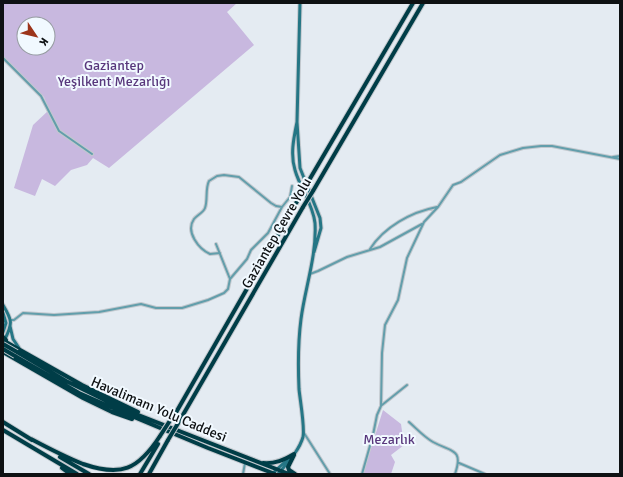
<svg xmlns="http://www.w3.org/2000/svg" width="623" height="477" font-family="Signika,sans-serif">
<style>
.green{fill:#c8b8df;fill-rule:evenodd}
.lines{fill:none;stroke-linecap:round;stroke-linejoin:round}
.street-casing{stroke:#c2c8ce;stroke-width:4}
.secondary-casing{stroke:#c2c8ce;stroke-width:5}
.highway-casing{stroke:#c2c8ce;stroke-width:6}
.street{stroke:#629eab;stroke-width:2}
.secondary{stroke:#257685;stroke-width:3}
.highway{stroke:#003d47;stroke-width:4}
.highway-bridge-casing{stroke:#c2c8ce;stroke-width:6;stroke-linecap:butt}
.highway-bridge{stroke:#003d47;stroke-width:4}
.labels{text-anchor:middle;stroke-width:4;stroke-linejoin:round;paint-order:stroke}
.park-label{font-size:14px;fill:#58377c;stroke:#f1f9ff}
.street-label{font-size:14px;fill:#0e1113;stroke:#f1f9ff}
</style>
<rect width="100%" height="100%" fill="#e4ebf2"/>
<path class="green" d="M3,3H237L227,12L254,45L109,168L93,158L87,165L71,170L55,186L42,179L35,196L14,188L33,125L49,110L44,97L3,56ZM24,24H48V48H24Z
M383,410L401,424L404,445L391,455L395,462L391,474H363Z"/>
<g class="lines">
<defs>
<path id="street" d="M3,58L41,96L59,131L92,154
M613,157L620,156
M216,244L230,279
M370,249C384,227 411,212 437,207
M220,253L210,254C199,249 185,232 194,219C197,215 203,213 205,208C208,200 205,189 209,181L217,176L224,175L239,177L271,203L276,206L282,207
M310,274L318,271L347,257L380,247L422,224
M11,320H14L23,313L54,315L99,312L141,304L156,308H182L208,300L224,293L228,289L230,279L247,259L251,250L268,233L282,207L290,197L292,186
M382,405L407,385
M409,422C417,429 424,437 433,442C451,452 464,448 455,474
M304,433L330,474
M459,463L485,474
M243,474L245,463
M362,474L373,435L377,415L381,406L382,353L385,325L398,300L407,258L424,222L438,207L453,185L461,182L500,155L523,148L541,146H552L620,159"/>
<path id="secondary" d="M300,3L297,122L300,168L320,218L321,228L314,252
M3,305C12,320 13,323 5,339
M3,313L6,323L3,332
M10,326L13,339L19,348
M273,473L287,460
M278,474C287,463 299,451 303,437C305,427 300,400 299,389C298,366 298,342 301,319C305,288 317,255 315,223C313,204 300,188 295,170C290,154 294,137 297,122"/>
<path id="highway" d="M308,182L413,3
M313,191L423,3
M3,337L6,340V344
M6,342L82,385L138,412
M3,352L83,398L112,412L132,419
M17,352L66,381L123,409L289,474
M15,356L79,393L122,412L208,448L275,474
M174,416L299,198
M180,420L303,207
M3,422L32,440
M3,430L77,474
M31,439C48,448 65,457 83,464C121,477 138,470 160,436
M294,455L288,467L289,470L295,474
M60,457L89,474
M263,463C275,464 284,460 294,454
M62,468L70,474
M140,474L158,444
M149,474L168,440"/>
</defs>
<use href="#street" class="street-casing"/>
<use href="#secondary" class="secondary-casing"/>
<use href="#highway" class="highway-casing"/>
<use href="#street" class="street"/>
<use href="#secondary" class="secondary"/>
<use href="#highway" class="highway"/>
<defs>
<path id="highway-bridge" d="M299,198L308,182
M303,207L313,191
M3,344L17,352
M3,349L15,356
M160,436L173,416
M168,440L180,420"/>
</defs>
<use href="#highway-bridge" class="highway-bridge-casing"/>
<use href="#highway-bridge" class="highway-bridge"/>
</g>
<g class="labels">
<g class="park-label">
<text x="114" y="70">Gaziantep<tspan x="114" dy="16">Yeşilkent Mezarlığı</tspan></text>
<text x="389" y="444">Mezarlık</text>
</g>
<g class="street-label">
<text transform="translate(276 233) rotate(-60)" y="5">Gaziantep Çevre Yolu</text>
<text transform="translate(159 409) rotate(23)" y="5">Havalimanı Yolu Caddesi</text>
</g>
</g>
<rect width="623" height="477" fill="none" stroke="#0e1113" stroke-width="8"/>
<g transform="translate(36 36) rotate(125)"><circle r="19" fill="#f1f9ff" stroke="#969ca1"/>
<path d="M0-3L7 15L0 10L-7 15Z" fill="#9c341a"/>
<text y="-6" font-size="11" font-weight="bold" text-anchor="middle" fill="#0e1113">K</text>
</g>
</svg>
